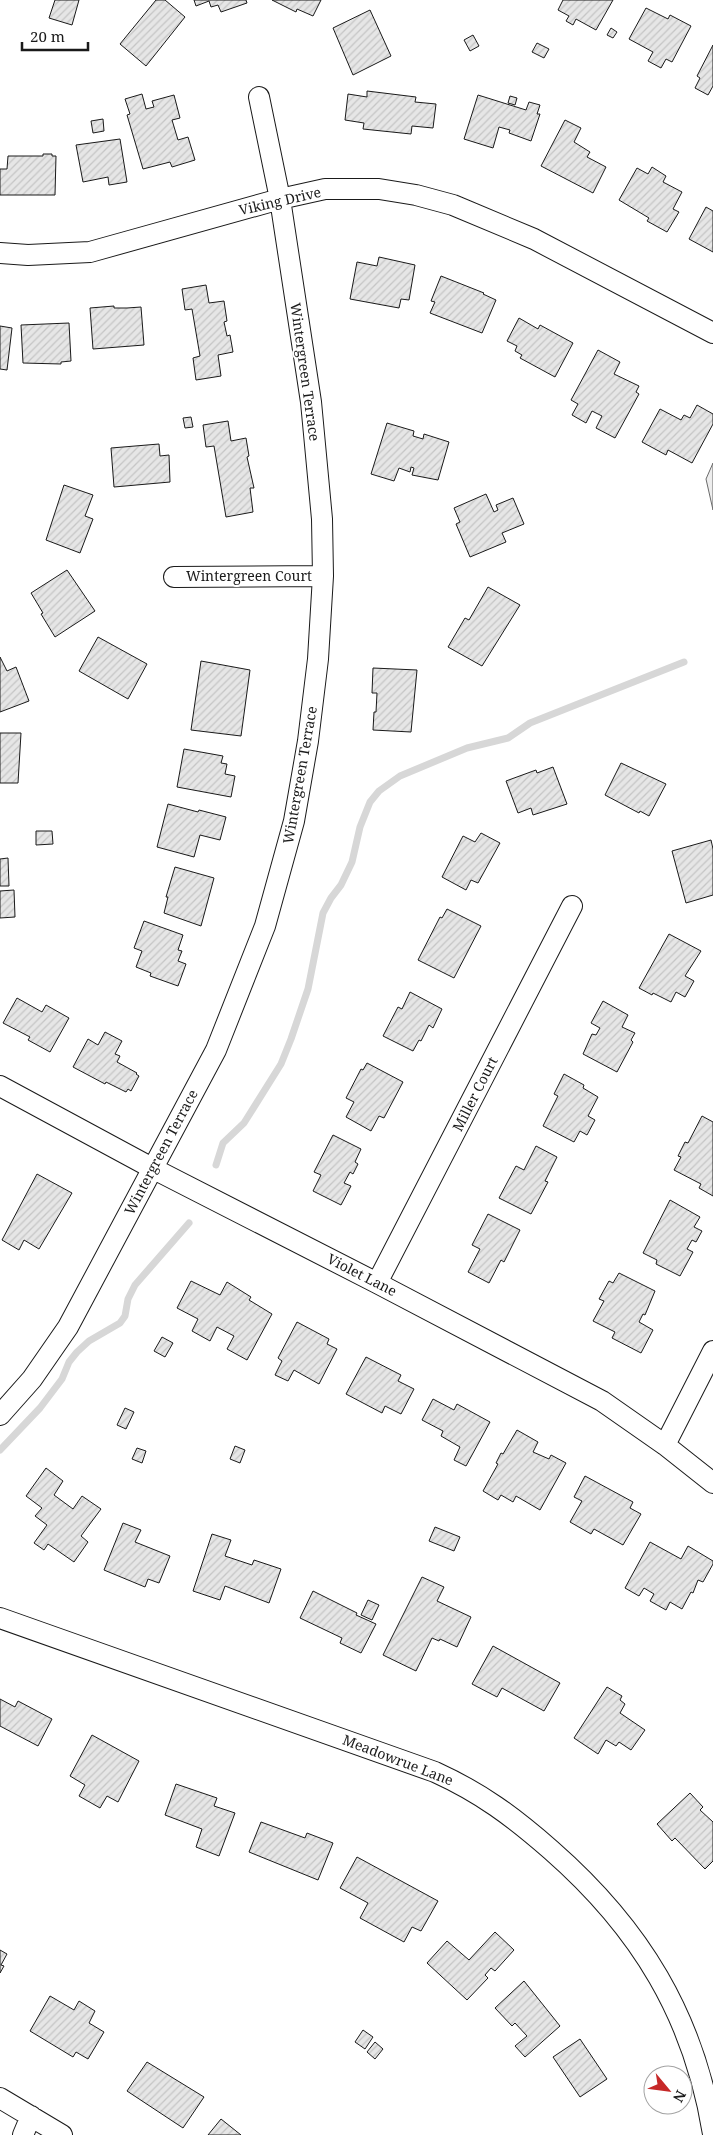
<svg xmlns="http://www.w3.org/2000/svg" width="713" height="2135" font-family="'Noto Serif',serif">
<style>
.green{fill:#ededed;stroke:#6a6a6a}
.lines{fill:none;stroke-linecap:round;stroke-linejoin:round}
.stream{stroke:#d7d7d7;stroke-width:7}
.building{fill:url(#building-hatch);stroke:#1a1a1a}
.minor-casing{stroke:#1a1a1a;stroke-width:22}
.minor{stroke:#fff;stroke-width:20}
.labels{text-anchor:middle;stroke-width:4;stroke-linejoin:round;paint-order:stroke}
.street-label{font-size:14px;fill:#1a1a1a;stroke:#fff}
</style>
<defs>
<pattern id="building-hatch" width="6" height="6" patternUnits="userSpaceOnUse" patternTransform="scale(1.25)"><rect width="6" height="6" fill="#e6e6e6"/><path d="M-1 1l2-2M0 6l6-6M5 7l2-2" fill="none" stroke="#c5c5c5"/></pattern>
</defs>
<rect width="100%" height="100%" fill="#fff"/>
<path class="green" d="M713,463V510L706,479Z"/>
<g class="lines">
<path class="stream" d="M216,1165L223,1143L244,1123L281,1064L291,1039L308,989L323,913L331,898L341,885L352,862L360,827L370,802L379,791L400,776L467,748L508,738L530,723L684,662
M0,1450L40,1408L62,1379L69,1362L77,1352L89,1341L120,1323L125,1316L128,1299L135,1285L189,1223"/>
</g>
<path class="building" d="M55,0H79L72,25L49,18Z
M156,0H165L185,17L146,66L120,44Z
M194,0H246L247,3L221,12L218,5L211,7L209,1L196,6Z
M272,0H321L313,16L297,9L296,12Z
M563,0H613L596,30L576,19L573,25L566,21L569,16L558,10Z
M646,8L668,19L670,15L691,26L672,62L666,59L661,68L648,61L653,52L629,39Z
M370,10L391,56L353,75L333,28Z
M611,28L617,32L613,38L607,35Z
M473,35L479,46L470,51L464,40Z
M537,43L549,49L544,58L532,52Z
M713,45V86L708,95L695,88L700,78L697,76Z
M367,91L416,97L415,102L436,104L433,128L412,126L411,134L363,129L364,123L345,120L348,94L367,97Z
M142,94L146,109L154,107L152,101L174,95L180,118L172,120L178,140L188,137L195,160L172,167L170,162L143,169L127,115L130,114L125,99Z
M478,95L526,110L529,102L540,105L537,114H540L531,141L509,133L510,130L499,127L493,148L464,139Z
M510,96L517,98L515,105L508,103Z
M103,119L104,131L93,133L91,121Z
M565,120L581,128L574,142L590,152L587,157L606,167L593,193L541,166Z
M120,139L127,182L109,185L108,177L83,182L76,145Z
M43,154H52V156H56L55,195H0V169H7L8,156H43Z
M652,167L666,176L663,182L682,192L673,209L679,212L667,232L647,221L649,218L619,200L637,168L648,174Z
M706,207L713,211V252L689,239Z
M379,257L415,265L409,300L401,299L399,308L350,299L357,262L377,266Z
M441,276L484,293L483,294L496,300L482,333L430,313L435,302L431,301Z
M206,285L209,303L224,301L227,321L224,322L227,336L230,335L233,352L218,355L221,376L196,380L193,358L200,356L192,309L185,310L182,289Z
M114,306V308H127L141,307L144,345L93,349L90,308Z
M519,318L538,329L540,325L573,343L555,377L520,358L522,355L515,351L517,346L507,341Z
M69,323L71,361L61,362V364L23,363L21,325Z
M0,326L12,328L7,370L0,369Z
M598,350L620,362L614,374L639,386L636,392L639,394L615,438L596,428L602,416L592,411L586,423L572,415L578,404L571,400Z
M697,405L713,414V424L692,463L668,450L666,455L642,442L660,409L681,420L684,415L690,418Z
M191,417L193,427L185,428L183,418Z
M228,421L231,441L246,438L249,456L247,457L254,488H250L253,512L226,517L214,446L206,447L203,425Z
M387,423L414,431L413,436L423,439L424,434L449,442L438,480L412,475L414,468L411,467L410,472L399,468L394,481L371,474Z
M159,444L160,456L169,455L170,482L114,487L111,448Z
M64,485L93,495L85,516L93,519L80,553L46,540Z
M486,494L494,512L498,510L496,505L513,498L524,524L502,533L506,542L470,557L456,524L460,522L454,508Z
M67,570L95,611L55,637L41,614L43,613L31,593Z
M488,587L520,605L482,666L448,647L465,618L469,620Z
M98,637L147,664L128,699L79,671Z
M0,657L7,671L16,667L29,701L0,712Z
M201,661L250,670L241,736L191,730Z
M373,668L417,670L411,732L373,730L374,712H376L377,693H372Z
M0,733H21L18,783H0Z
M184,749L223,756L221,763L227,764L225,774L235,776L231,797L177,787Z
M621,763L666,784L649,816L640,811L639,813L605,795Z
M553,767L567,804L533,815L531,808L518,813L506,781L536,770L537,773Z
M168,804L198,812L199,810L226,817L220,840L200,835L194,857L157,847Z
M36,831H52L53,844L36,845Z
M481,833L500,843L478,883L471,880L466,890L442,877L463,836L475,842Z
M711,840L713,849V895L686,903L672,851Z
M8,858L9,886H0V859Z
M175,867L214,878L201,926L164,913L168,897H166Z
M14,890L15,917L0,918V891Z
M447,909L481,926L454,978L418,960L440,917L442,918Z
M144,921L183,935L178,950L182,951L178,961L186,964L178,986L150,976L151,973L136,967L142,951L134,948Z
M669,934L701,951L685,976L694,981L685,997L676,992L671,1002L653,993L652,995L639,988Z
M410,992L442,1009L433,1028L429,1025L421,1041L419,1040L413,1051L383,1036L398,1007L402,1009Z
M17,998L42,1012L46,1005L69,1018L50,1052L28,1040L30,1037L3,1023Z
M603,1001L628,1015L622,1027L635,1033L631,1040L633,1042L617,1072L583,1054L592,1034L596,1035L600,1028L591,1023Z
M105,1032L122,1041L115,1054L120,1056L117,1062L137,1073L136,1074L139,1076L131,1091L128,1089L126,1092L106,1082L105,1084L73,1067L88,1039L98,1045Z
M367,1063L403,1082L384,1118L379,1116L371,1131L346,1117L354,1102L346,1098L361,1069L363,1070Z
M564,1074L584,1085L583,1088L598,1097L588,1116L595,1120L587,1135L580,1131L574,1142L543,1126L558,1096L554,1094Z
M702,1116L713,1122V1196L699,1188L701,1184L674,1170L681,1157L678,1156L685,1142L688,1143Z
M333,1135L361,1149L355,1162L358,1164L353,1174L350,1172L344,1183L351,1186L341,1205L313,1191L321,1175L314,1172Z
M536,1146L557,1157L545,1181L548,1182L531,1214L499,1198L516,1166L524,1170Z
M37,1174L72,1193L39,1249L24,1240L19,1250L2,1240Z
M670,1200L700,1217L694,1227L702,1231L696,1242L692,1240L687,1249L693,1252L680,1276L656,1264L657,1260L643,1253Z
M488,1214L520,1230L504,1262L501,1260L489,1283L468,1272L480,1249L472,1245Z
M619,1273L655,1291L645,1315L643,1314L639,1322L653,1330L641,1353L612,1338L615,1332L593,1321L604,1301L599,1299L609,1281L613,1283Z
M191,1281L220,1295L227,1282L251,1297L249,1300L272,1314L247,1360L227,1349L234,1336L217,1327L210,1341L192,1331L198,1319L177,1308Z
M297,1322L329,1339L327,1344L337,1349L319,1384L294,1370L288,1381L275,1375L282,1361L278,1358Z
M162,1337L173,1343L165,1357L154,1351Z
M366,1357L401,1375L398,1381L414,1389L401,1414L385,1406L382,1413L346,1394Z
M433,1399L454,1410L457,1404L490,1422L466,1466L454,1460L460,1447L441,1436L443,1431L422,1420Z
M125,1408L134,1412L126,1429L117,1425Z
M517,1430L538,1442L533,1452L549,1459L551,1455L566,1463L540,1510L516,1496L513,1502L501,1495L498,1500L483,1491L498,1464L496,1463L501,1453L503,1454Z
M235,1446L245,1450L240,1463L230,1459Z
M137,1448L146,1451L142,1463L132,1459Z
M46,1468L63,1481L54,1495L73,1509L82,1496L101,1509L81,1536L88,1542L74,1562L48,1544L44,1550L34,1543L47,1525L35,1516L42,1508L26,1496Z
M585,1476L633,1502L630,1508L641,1514L623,1545L594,1529L591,1534L570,1522L582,1501L574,1497Z
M123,1523L141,1530L135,1542L170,1556L159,1583L148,1579L145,1587L104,1570Z
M435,1527L460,1537L454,1551L429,1541Z
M212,1534L231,1540L225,1556L252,1565L254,1560L281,1569L269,1603L225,1586L220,1600L193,1591Z
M650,1542L681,1559L688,1546L713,1561V1564L703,1582L698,1580L693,1593L691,1592L682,1609L670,1602L666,1610L650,1601L654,1594L644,1588L639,1596L625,1588Z
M422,1577L444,1587L437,1601L471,1617L457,1647L440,1639L439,1641L432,1638L416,1671L383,1655Z
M313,1591L357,1613L356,1615L376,1624L361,1653L340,1643L342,1638L300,1618Z
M368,1600L379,1605L372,1620L361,1615Z
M493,1646L560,1683L544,1711L502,1688L497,1697L472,1684Z
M607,1687L622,1696L620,1700L625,1704L620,1713L645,1730L631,1750L619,1742L616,1746L606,1740L598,1754L574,1738Z
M0,1699L15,1707L18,1701L52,1719L38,1746L0,1726Z
M92,1735L139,1761L118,1802L107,1796L100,1808L79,1796L85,1785L70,1776Z
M176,1784L217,1798L214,1806L235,1813L219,1856L196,1847L202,1829L165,1815Z
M690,1793L703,1807L700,1810L713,1822V1861L705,1869L675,1838L672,1841L657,1824Z
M261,1822L305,1838L307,1833L333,1843L318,1880L249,1852Z
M357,1857L438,1901L421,1931L412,1927L404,1942L360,1918L368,1903L340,1888Z
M495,1932L514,1950L495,1971L491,1968L485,1975L488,1978L467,2000L427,1963L447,1941L469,1960Z
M0,1950L7,1954L1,1965L4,1966L0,1973Z
M524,1981L560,2026L525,2057L515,2046L527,2036L515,2023L512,2026L495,2008Z
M50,1996L74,2010L79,2001L95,2011L89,2023L104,2032L88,2059L76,2052L73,2057L30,2031Z
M363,2030L373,2037L365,2049L355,2042Z
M580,2039L607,2079L580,2097L553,2057Z
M375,2042L383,2049L375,2059L367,2052Z
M147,2062L204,2097L183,2128L127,2091Z
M221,2119L241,2135H208Z"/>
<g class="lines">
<defs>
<path id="minor" d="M0,253L28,255L90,252L280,199L325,189H379L416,195L453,205L534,239L713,333
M174,577L323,576
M0,1086L152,1168L377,1283L602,1401L665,1445L713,1483
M377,1283L572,906
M0,1415L32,1379L68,1327L216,1050L265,926L294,821L308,741L318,659L323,576L322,519L311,402L280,199L259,97
M665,1445L713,1351
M0,1618L435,1772C481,1793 512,1816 551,1850C640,1928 694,2016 713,2134
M0,2098L62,2135
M23,2135L31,2116"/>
</defs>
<use href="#minor" class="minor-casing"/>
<use href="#minor" class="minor"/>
</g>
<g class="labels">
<g class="street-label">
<text transform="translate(280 201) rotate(-13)" y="5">Viking Drive</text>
<text transform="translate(305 372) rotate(82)" y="5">Wintergreen Terrace</text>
<text x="249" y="581">Wintergreen Court</text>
<text transform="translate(300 775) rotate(-80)" y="5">Wintergreen Terrace</text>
<text transform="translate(475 1094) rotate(-63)" y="5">Miller Court</text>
<text transform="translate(161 1152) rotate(-62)" y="5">Wintergreen Terrace</text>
<text transform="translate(362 1275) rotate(27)" y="5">Violet Lane</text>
<text transform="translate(398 1760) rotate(21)" y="5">Meadowrue Lane</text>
</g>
</g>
<g transform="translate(668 2090) rotate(119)"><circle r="24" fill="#ffffff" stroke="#a3a3a3"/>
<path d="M0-4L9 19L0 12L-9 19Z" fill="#c62828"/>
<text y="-8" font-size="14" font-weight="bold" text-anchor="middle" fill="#1a1a1a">N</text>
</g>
<path d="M22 42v8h66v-8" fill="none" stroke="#1a1a1a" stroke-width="2.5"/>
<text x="30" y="42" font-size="15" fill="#1a1a1a" stroke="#ffffff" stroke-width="4" paint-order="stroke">20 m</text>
</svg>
